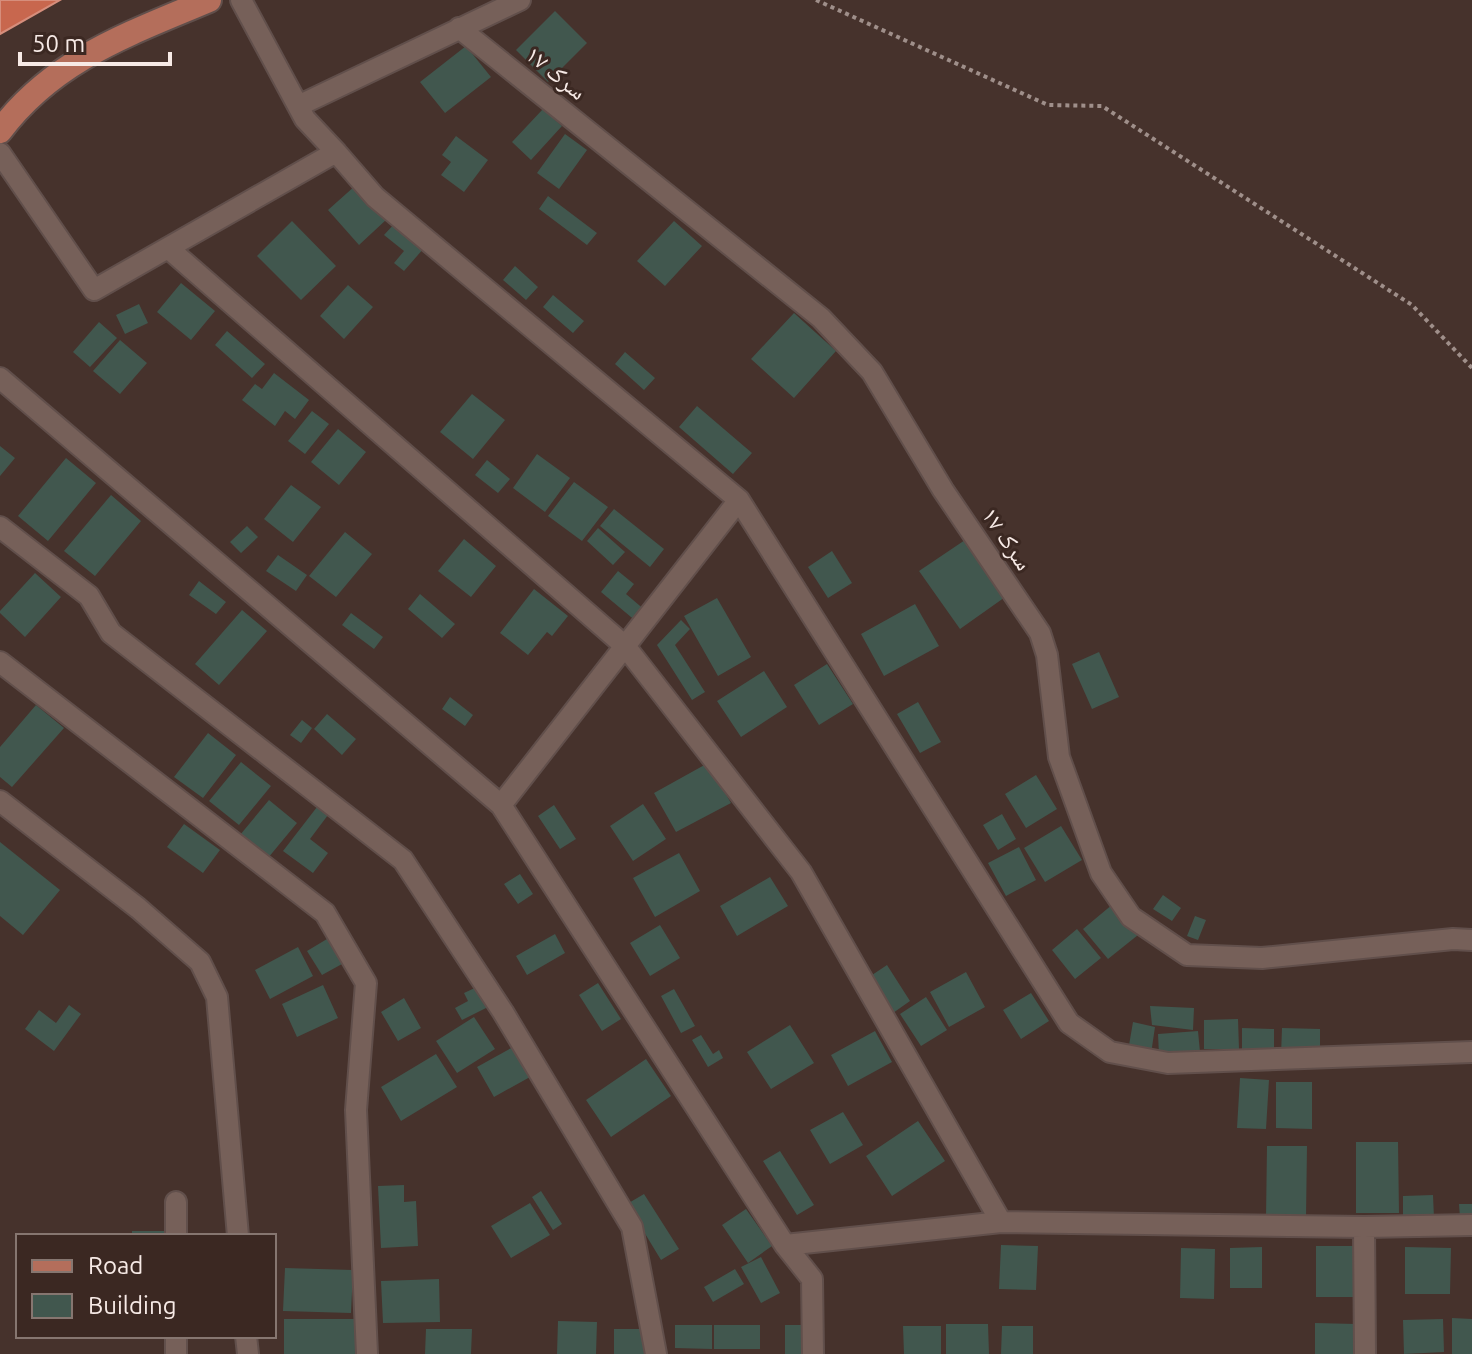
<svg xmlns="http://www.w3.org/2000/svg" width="1472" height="1354" font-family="Ubuntu,'Noto Naskh Arabic',sans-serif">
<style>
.water{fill:#c8674e;stroke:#d68e7c;stroke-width:2}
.building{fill:#41574e}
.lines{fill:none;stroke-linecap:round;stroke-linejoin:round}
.minor-casing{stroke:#614f4b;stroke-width:24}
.major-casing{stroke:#614f4b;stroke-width:28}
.path{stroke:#9f8f8a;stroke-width:4;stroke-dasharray:4 4;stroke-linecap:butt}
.minor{stroke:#766059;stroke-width:20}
.major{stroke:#b46e5b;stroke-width:24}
.labels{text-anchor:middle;stroke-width:6;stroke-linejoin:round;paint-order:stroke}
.street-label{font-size:24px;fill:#f7eae6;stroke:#3b2822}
</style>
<rect width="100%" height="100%" fill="#46322c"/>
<path class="water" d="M0,0H60L0,34Z"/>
<path class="building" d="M555,11L587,43L548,82L516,50Z
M466,46L491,77L445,113L420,82Z
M543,109L562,126L531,160L512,142Z
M565,134L587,150L559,189L537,173Z
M456,136L488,160L464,192L441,175L451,162L442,155Z
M356,185L387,219L359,245L328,210Z
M548,196L597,233L587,245L539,209Z
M292,221L336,266L301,300L257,256Z
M674,221L702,246L665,286L637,261Z
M395,223L424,248L404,271L394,263L404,251L384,235Z
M515,266L538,287L526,300L503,280Z
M181,283L215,311L191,340L157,312Z
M348,285L373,307L344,339L320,316Z
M553,295L584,321L573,333L543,307Z
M139,304L148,323L125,334L116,315Z
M794,313L836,351L794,398L751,359Z
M99,322L117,338L90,367L73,352Z
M227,331L265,364L252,378L215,345Z
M120,340L147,363L120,394L93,371Z
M625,352L655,378L644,390L615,364Z
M274,373L309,400L295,419L285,411L275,426L242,400L255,384L262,389Z
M472,394L505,420L473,459L440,432Z
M697,406L752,453L733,474L679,427Z
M312,411L329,424L305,454L288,441Z
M338,429L366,452L339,485L311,462Z
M0,446L15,458L0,476Z
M537,454L570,478L545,512L513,488Z
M66,458L96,483L48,541L18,516Z
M487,460L510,479L498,493L475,475Z
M574,482L608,507L582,541L548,516Z
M291,485L321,507L293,542L264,519Z
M111,495L141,521L95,576L64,551Z
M614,509L664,549L650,567L600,526Z
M247,526L258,537L241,553L230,542Z
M598,528L625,552L613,565L587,541Z
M345,532L372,554L336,597L309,576Z
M968,538L1008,595L960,629L919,571Z
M464,539L496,566L471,597L438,571Z
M832,551L852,583L828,598L808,567Z
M278,555L307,575L296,591L266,571Z
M618,571L634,584L626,594L646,611L637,622L601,592Z
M35,573L61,597L25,637L0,613V611Z
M199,581L226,602L216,614L189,595Z
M534,589L568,616L552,636L547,632L528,655L500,633Z
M420,594L455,624L442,638L408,609Z
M717,598L751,657L718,676L684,616Z
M915,604L939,646L884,676L861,634Z
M242,610L267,631L219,685L195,664Z
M351,613L383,637L374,649L342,625Z
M681,620L690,629L675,645L705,692L692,700L657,645Z
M1099,652L1119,697L1092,709L1072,664Z
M827,664L853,704L819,725L794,685Z
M764,671L787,707L741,737L717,701Z
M450,697L473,715L465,726L442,709Z
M918,702L941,742L920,753L897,714Z
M36,705L64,728L12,787L0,777V747Z
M327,714L356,739L342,755L314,729Z
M302,720L312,728L301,743L290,735Z
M208,733L236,755L203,798L174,777Z
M241,762L271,786L239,825L209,801Z
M708,763L731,803L676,832L654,793Z
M1036,775L1057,809L1026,828L1005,794Z
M269,800L297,823L268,858L240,835Z
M643,804L666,839L633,861L610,826Z
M554,805L576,839L560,849L538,816Z
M317,807L328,815L310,839L328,853L313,873L283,851Z
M1002,814L1016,839L998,850L983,825Z
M184,824L220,850L203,873L167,847Z
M1061,826L1082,860L1045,882L1024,848Z
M0,842L60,890L23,935L0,916Z
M1019,847L1036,880L1006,896L988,863Z
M679,853L700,891L655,917L633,878Z
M520,874L533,894L518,904L504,884Z
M770,877L788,906L737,936L720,906Z
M1163,895L1181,908L1172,921L1153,909Z
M1113,904L1138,935L1108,959L1083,929Z
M1195,916L1206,920L1198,940L1187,936Z
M660,925L680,958L650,976L630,943Z
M1077,929L1101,958L1075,979L1052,950Z
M555,934L565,953L527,975L516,956Z
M327,939L342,964L322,975L307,951Z
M298,947L313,976L270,999L255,970Z
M887,965L910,1001L893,1013L869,977Z
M966,972L985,1007L949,1027L930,992Z
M598,983L621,1019L602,1031L579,995Z
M323,985L338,1018L297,1037L282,1004Z
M479,986L490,1006L462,1020L455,1008L468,1001L464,993Z
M674,989L695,1026L681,1033L661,996Z
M1031,993L1049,1021L1021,1039L1003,1010Z
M926,997L947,1030L921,1046L900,1014Z
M404,998L421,1028L398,1041L381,1012Z
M69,1005L81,1014L54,1051L25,1029L39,1010L56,1023Z
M1150,1006L1194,1008L1193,1030L1152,1025Z
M474,1017L495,1049L457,1073L436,1041Z
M1238,1019L1239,1049H1204V1020Z
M1133,1022L1155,1027L1151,1054L1128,1051Z
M790,1025L814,1063L771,1089L747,1052Z
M1242,1028L1274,1029V1055H1242Z
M1282,1028L1320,1029V1055H1281Z
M875,1031L892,1062L848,1086L831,1055Z
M1198,1031L1200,1052L1159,1055L1158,1034Z
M701,1035L713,1054L719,1050L723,1058L708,1067L692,1040Z
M513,1047L530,1077L494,1097L477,1067Z
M436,1054L457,1087L401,1121L381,1087Z
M646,1059L671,1096L611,1137L586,1100Z
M1240,1078L1269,1080L1266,1129L1237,1128Z
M1276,1082H1312V1129L1276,1128Z
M843,1112L863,1145L830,1164L810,1130Z
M918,1121L945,1161L892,1196L866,1156Z
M1356,1142H1398L1399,1213H1356Z
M1267,1146H1307L1306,1218H1266Z
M780,1151L814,1205L797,1215L763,1161Z
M404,1185V1202L416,1201L418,1246L381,1248L378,1186Z
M541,1191L562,1224L553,1230L532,1197Z
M644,1194L679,1249L661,1260L627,1204Z
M1433,1195L1434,1218H1403V1196Z
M530,1203L550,1235L511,1258L491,1226Z
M1459,1204H1472V1218H1460Z
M746,1209L772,1246L748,1263L722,1225Z
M132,1231H165V1236H132Z
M1001,1245L1038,1246L1036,1290L999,1289Z
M1316,1246H1354V1297H1316Z
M1262,1247V1288H1230V1248Z
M1405,1247L1451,1248L1450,1294H1405Z
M1181,1248L1215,1249L1214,1299L1180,1298Z
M761,1257L780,1293L761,1303L741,1267Z
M285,1268L353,1270L351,1313L283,1311Z
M735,1269L744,1284L713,1302L704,1287Z
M439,1279L440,1322L383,1323L381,1281Z
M1452,1318L1472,1319V1354H1452Z
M284,1319H355V1354H284Z
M1443,1319L1444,1352L1404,1354L1403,1320Z
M558,1321L597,1322L596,1354H557Z
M1315,1323L1356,1324L1355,1354H1315Z
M946,1324H988L989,1354H946Z
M675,1325H712V1349L675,1348Z
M714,1325H760V1349H714Z
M785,1325H806V1354H785Z
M903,1326H941V1354H904Z
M1002,1326H1033V1354H1001Z
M426,1329H472L471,1354H425Z
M614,1329H648L647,1354H614Z"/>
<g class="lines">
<defs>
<path id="minor" d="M459,28L821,318L872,372L943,490L1040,633L1047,655L1059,757L1101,873L1131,917L1187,955L1262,958L1453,939L1472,940
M298,106L520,0
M336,152L375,197L739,500L1069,1023L1110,1052L1168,1063L1472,1052
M0,153L94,290L336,152L305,119L241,0
M168,248L625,646L801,872L1001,1222
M0,378L501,805L785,1245L812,1279L813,1354
M0,527L89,596L111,633L403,860L503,1012L632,1227L656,1354
M0,662L325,913L366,983L356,1110L367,1354
M0,801L138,908L200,962L217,997L238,1236
M501,805L739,500
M1364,1227L1472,1225
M176,1236V1202
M785,1245L1001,1222L1364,1227L1365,1354
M246,1336L248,1354
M176,1354V1336"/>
<path id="major" d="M0,131C54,59 129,34 209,0"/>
</defs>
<use href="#minor" class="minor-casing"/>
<use href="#major" class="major-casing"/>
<path class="path" d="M816,0L1048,105L1102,106L1412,305L1472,368"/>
<use href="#minor" class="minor"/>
<use href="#major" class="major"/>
</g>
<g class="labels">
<g class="street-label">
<text transform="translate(556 73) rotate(39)" y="8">سرک ۱۷</text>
<text transform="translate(1007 539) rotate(56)" y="8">سرک ۱۷</text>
</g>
</g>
<rect x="16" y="1234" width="260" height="104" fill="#3b2822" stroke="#867670" stroke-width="2"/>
<rect x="32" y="1260" width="40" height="12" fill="#b46e5b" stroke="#867670" stroke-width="2"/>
<text x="88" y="1274" font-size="24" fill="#f7eae6">Road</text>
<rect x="32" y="1294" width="40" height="24" fill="#41574e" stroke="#867670" stroke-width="2"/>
<text x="88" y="1314" font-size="24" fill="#f7eae6">Building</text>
<path d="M20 52v12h150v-12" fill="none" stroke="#f7eae6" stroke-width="4"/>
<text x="32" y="52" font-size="24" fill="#f7eae6" stroke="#3b2822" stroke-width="6" paint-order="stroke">50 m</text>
</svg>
